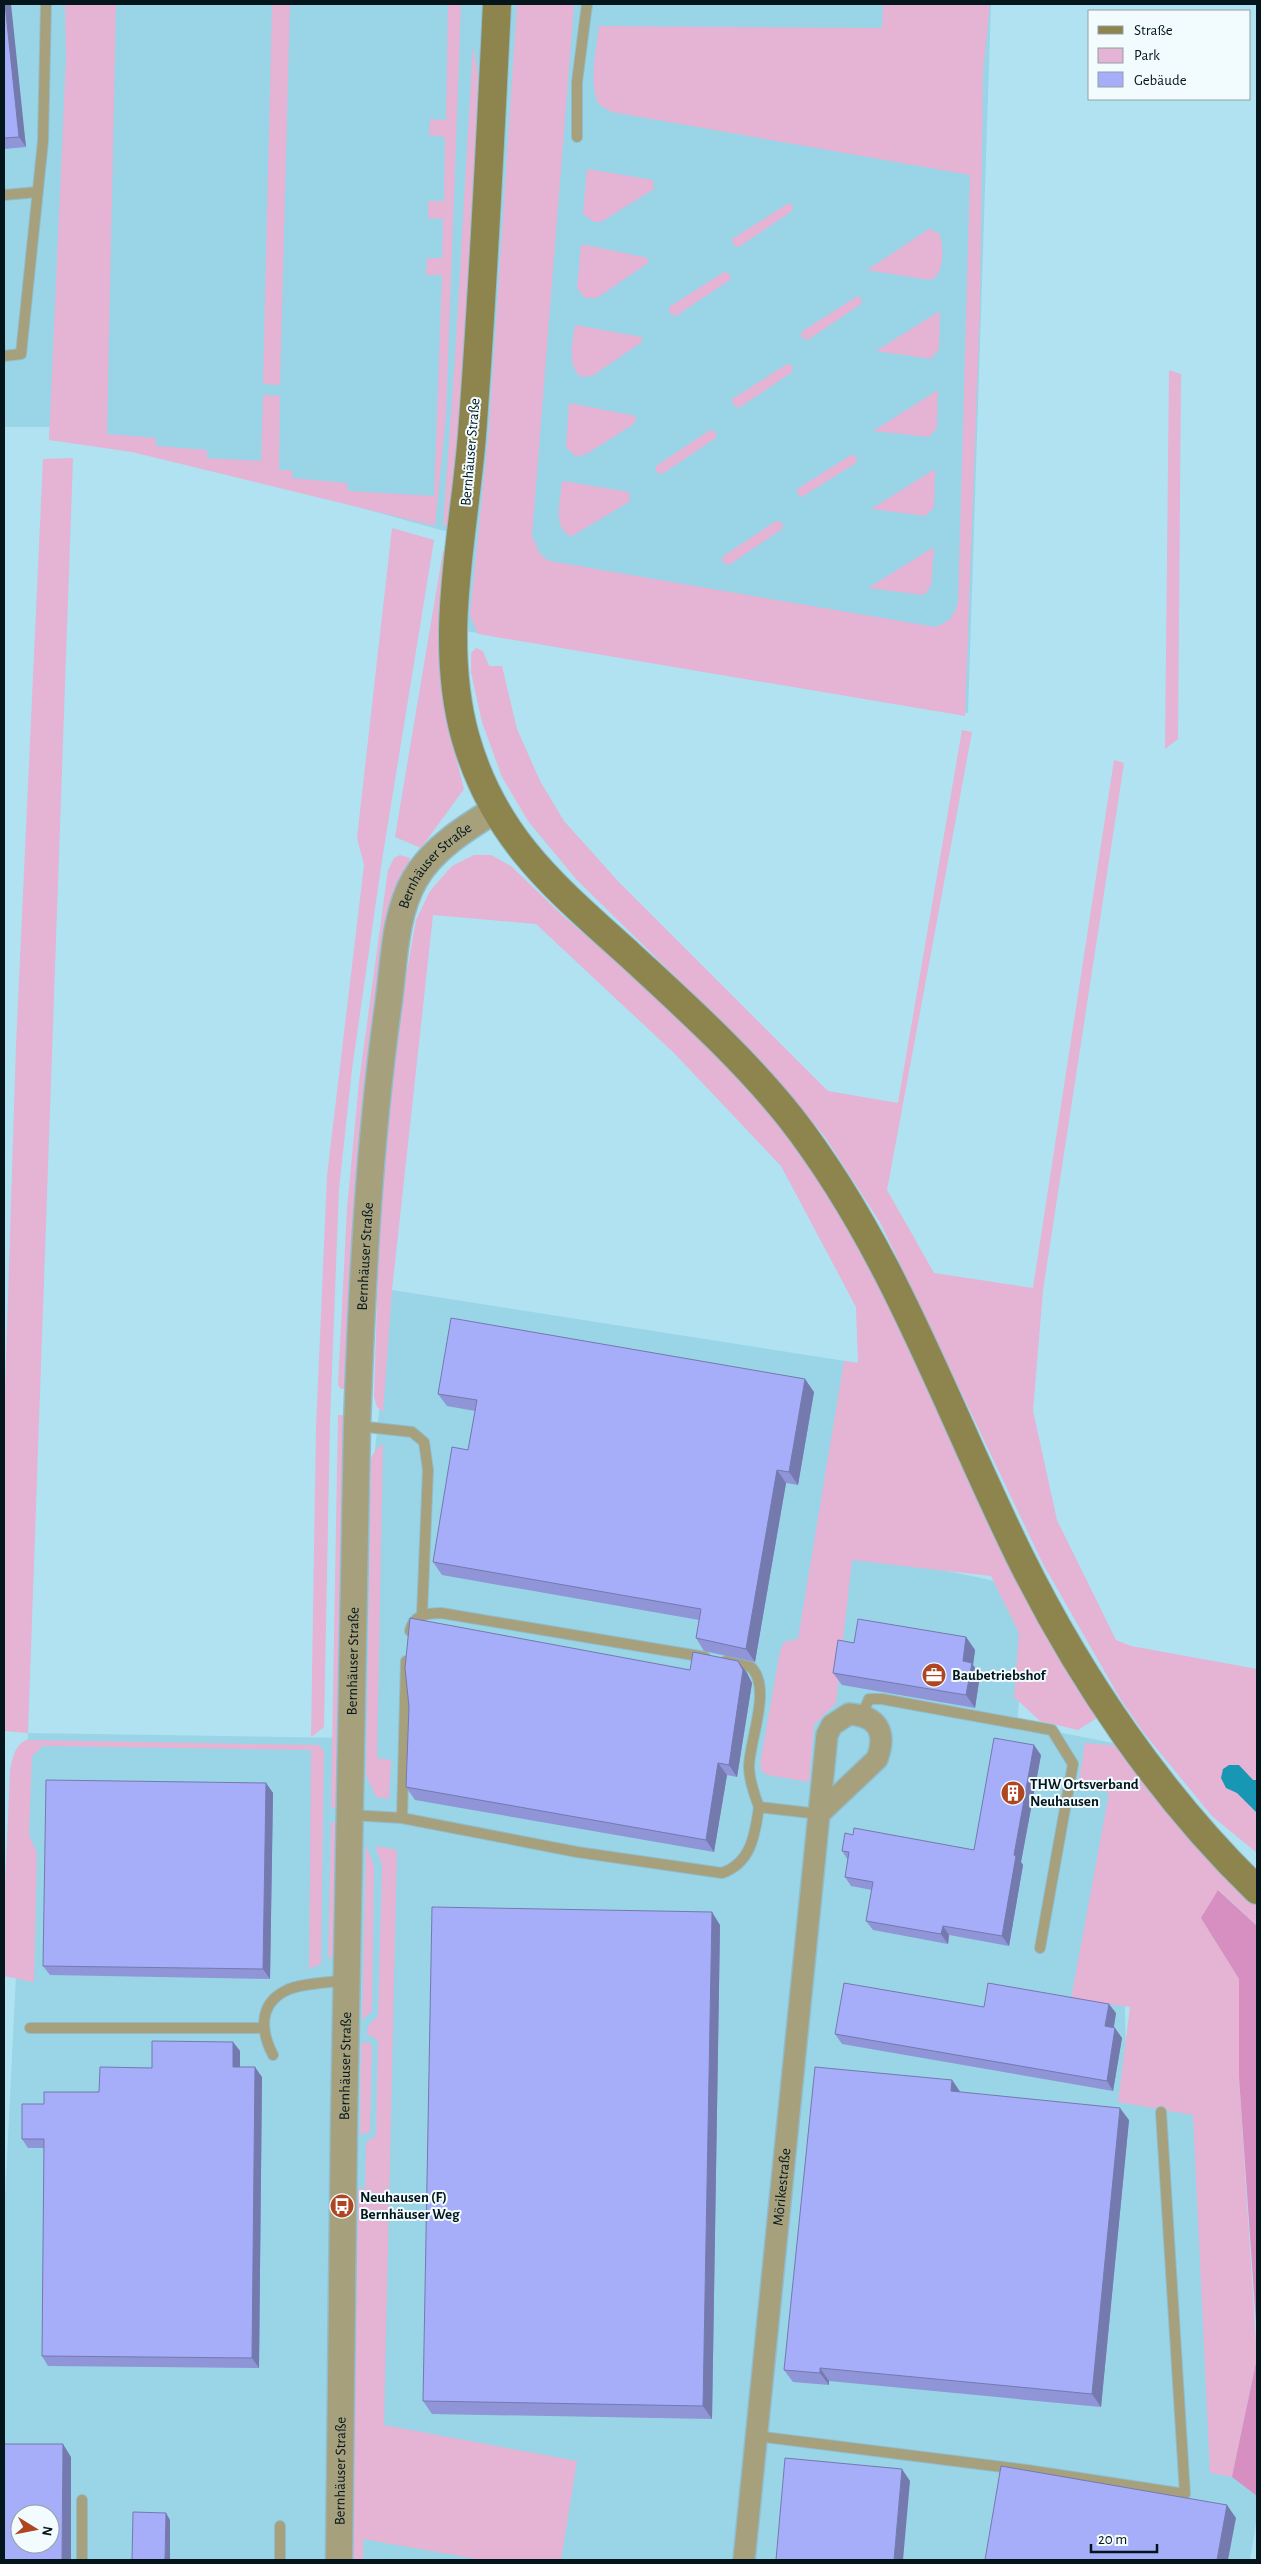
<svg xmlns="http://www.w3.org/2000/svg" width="1261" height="2564" font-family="'Alegreya Sans',sans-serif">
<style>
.built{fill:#9ad4e7;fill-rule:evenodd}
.green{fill:#e5b3d3}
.forest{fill:#d78ec0}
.water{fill:#1897b5}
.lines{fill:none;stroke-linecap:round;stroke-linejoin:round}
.service-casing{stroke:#91bdcb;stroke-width:12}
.minor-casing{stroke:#91bdcb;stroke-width:24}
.tertiary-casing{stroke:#91bdcb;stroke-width:29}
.secondary-casing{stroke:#91bdcb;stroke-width:30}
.service{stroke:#a6a07d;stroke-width:10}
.minor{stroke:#a6a07d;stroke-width:21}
.tertiary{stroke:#a6a07d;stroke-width:26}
.secondary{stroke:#8d844e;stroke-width:28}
.wall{fill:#8f95d6}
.shaded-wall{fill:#7479ae}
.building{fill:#a6adf9;stroke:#7479ae;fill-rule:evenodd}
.labels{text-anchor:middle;stroke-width:4;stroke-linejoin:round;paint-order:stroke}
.street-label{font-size:15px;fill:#04161c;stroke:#f2fcff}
.poi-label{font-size:15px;font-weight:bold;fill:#04161c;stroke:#f2fcff;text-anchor:start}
</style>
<rect width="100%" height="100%" fill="#b0e2f2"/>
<path class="built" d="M4,4H991L968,713L465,631L473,539L71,427H4Z
M392,1290L858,1363L841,1549L1029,1588L1017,1724L1118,1744L1127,2092L1196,2096L1257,2479V2517L1250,2560H4V2218L28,1733L351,1738L352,1665ZM20,2514H50V2544H20Z"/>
<path class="green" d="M65,4H116L107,434L156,438V446L207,450V458L261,461L263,395L280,396L279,470H292V478L347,483L348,491L434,496L442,275H426L427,258H442L443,219L428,218V201H444L445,137L429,135L430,119L446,120L448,4H461L446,416L435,526L132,452L49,440L66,57Z
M272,4H290L280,385L263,384Z
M517,4H574L532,536L540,554L549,561L935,627C950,622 954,616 958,602L970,175L612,112C609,110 604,108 601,106C587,93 597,44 599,26L882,28L883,4H990L983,72L980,308L965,716L478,634L470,615L489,429Z
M473,45L478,75L469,333L449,525L443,526L455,357Z
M587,169L653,180L654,189L601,222H594L583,214Z
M787,204L793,205L792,211L739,247L733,245L732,239Z
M929,229L939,233C944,244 944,269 935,278L929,280L867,270Z
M581,244L648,258V263L597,298H585L577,288Z
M724,272L730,274V280L676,316L670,314L669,307Z
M856,297L862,298L861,304L808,340L802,338L801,332Z
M940,311L939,349L931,359L876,351Z
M575,325L642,337V342L592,376L581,377C566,365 573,341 575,325Z
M787,364L793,366L792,372L739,408L733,405L732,399Z
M1169,370L1181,374L1178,739L1165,749Z
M938,390L937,428L929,437L873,431Z
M569,403L636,416L634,424L585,455L575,456L566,447Z
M710,430L716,432V438L662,474L656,472V466Z
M851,455L857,457L856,463L802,497L798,495L797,489Z
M73,458L28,1733L4,1731V1424L16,1046L43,459Z
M935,469L934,507L926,516L871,509Z
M562,481L629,492L630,495L629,502L572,536C551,530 561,498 562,481Z
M776,521L783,523L782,529L729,565L723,563L722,557Z
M392,528L434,540L382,860L352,1069L339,1189L330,1421L324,1727L311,1737L316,1428L327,1176L364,865L357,838Z
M934,547L931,586L924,595L868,588Z
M443,551L453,554L444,691L454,749L464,789L421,848L395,837Z
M476,648L483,651L489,666H502L517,729L540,781L564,821L617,880L828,1091L898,1103L962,730L972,732L887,1190L934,1273L1033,1288L1114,760L1124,763L1043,1290L1033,1411L1057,1520L1116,1640L1131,1646L1257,1669V1853L1212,1816L1143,1732L1121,1700L1043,1564L881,1224L825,1137L762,1062L576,879L528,821L502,777L482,722L471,672V653Z
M400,855L410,858L407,870L346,1389H341L338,1385L347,1209L359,1082L388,870L394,858Z
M474,855H491L511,866L563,916L697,1030L754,1090L821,1178L894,1303L1100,1716L1078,1730L1040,1721L1014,1697L1019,1633L991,1576L852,1560L836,1703L814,1725L809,1782L767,1775L761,1770L760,1764L780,1651L784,1642L798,1639L844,1361L858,1363L856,1307L781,1166L674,1053L536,924L433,915L392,1290L383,1412L377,1407L374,1397L379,1236L388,1124L404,987L416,920L430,891L452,866Z
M338,1415H347L344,1809L331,1808Z
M383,1444L377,1758L391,1760L389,1799L376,1797L366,1775L371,1458L377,1448Z
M26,1740L319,1745L324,1751L321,1964L309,1969L311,1750L43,1746L32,1756L29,1835L37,1853L34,1982L4,1976V1911L10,1770C13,1758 14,1746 26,1740Z
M1085,1743L1120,1746L1257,1902V1926L1219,1890L1201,1918L1239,1979V2077L1257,2358L1232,2477L1210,2473L1193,2115L1118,2102L1130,2007L1071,1999L1109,1793L1078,1786Z
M331,1822H344L335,1952L328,1960Z
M366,1844L374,1867L372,2011L362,2020Z
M375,1846L397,1850L384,2425L577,2461L561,2560H482L363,2539V2560H352L358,2189H365L366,2143L376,2135L378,2040L367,2034L368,2026L378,2016L382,1865Z
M369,2042L372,2046L370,2132L360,2135L361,2043Z"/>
<path class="forest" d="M1218,1890L1257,1926V2337L1239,2077V1979L1201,1918Z
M1257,2358V2496L1232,2477Z"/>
<path class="water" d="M1229,1765H1239L1253,1780H1257V1813L1237,1793L1226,1788L1221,1778L1223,1769Z"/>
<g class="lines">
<defs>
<path id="service" d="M577,137V82L587,4
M4,195L38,192
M4,356L21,354L43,141L46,4
M358,1426L412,1432L424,1442L428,1470L422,1615
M410,1631C413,1615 427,1613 441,1613L705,1657
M726,1661L751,1667C772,1688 750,1738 749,1766C749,1780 754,1794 759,1807
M862,1715L869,1699H882L1052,1730L1073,1764L1040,1948
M351,1815L402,1818L577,1852L722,1873C751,1863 755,1835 759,1807L819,1814
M402,1818L406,1661
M30,2028H263
M273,2055C261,2032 258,2005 285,1991C299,1983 329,1983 346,1980
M756,2436L1027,2470L1185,2494L1161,2112
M82,2500V2560
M280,2560V2526"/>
<g id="minor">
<path id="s1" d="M744,2560L819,1814L827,1735L832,1725L849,1714C878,1716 887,1732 877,1759L819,1814"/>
</g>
<g id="tertiary">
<path id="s2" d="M339,2560L344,2120L357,1426C362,1284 369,1141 389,1000C394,961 395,913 415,879C432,849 467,827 495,810"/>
</g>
<path id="secondary" d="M497,4C490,148 483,292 472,435C464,535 438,637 465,736C494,839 556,888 631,956C687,1008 743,1058 790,1117C893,1249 947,1409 1020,1557C1080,1678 1160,1796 1257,1890"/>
</defs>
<use href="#service" class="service-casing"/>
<use href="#minor" class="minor-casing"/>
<use href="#tertiary" class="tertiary-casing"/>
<use href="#secondary" class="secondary-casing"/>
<use href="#service" class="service"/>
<use href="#minor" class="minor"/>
<use href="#tertiary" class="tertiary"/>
<use href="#secondary" class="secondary"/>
</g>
<path class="wall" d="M4,4L26,147L4,149Z
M814,1392L798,1485L786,1483L755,1662L704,1651L696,1638L699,1620L442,1575L433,1562L468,1450L475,1411L447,1406L438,1394Z
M966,1637L975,1650L973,1665L980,1675L975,1708L842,1685L833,1673L854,1643Z
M738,1661L747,1673L752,1683L737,1777L727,1775L714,1852L415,1800L406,1787L409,1707L690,1670Z
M1041,1755L1021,1862L1023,1865L1009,1946L949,1935L948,1944L873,1930L866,1921L872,1890L851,1886L845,1877L848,1860L842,1851L974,1850Z
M266,1783L273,1793L270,1979L50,1975L43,1966Z
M720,1925L712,2419L432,2414L423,2401Z
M984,2007L1116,2013L1114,2028L1122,2038L1113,2091L842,2044L835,2034Z
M233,2042L240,2051V2067L262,2077L259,2368L48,2366L42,2356L44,2148H28L22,2139L44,2104L99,2092L152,2068Z
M952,2080L960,2092L1129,2120L1101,2407L829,2381V2385L793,2382L784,2370Z"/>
<path class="shaded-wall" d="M5,4H11L26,147L19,137Z
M805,1379L814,1392L798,1485L789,1472Z
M777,1470L786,1483L755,1662L746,1649Z
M966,1637L975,1650L973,1665L980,1675L975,1708L966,1695L963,1661Z
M738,1661L747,1673L752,1683L737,1777L729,1765Z
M1034,1745L1041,1755L1021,1862L1023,1865L1009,1946L1002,1936L1014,1855Z
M718,1763L727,1775L714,1852L706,1840Z
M266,1783L273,1793L270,1979L263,1969Z
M712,1912L720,1925L712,2419L703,2406Z
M943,1926L949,1935L948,1944L941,1934Z
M1109,2004L1116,2013L1112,2036L1105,2026Z
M1115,2028L1122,2038L1113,2091L1107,2081Z
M233,2042L240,2051V2076L233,2067Z
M255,2067L262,2077L259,2368L252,2358Z
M952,2080L961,2093L951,2091Z
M1120,2108L1129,2120L1101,2407L1092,2394Z
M820,2368L829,2381V2385L820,2373Z
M63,2444L71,2457V2560H62Z
M902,2469L910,2481L903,2560H894Z
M1227,2505L1236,2518L1228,2560H1217Z
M166,2513L170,2520V2560H165Z"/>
<path class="building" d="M4,4H5L19,137L4,138Z
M451,1318L805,1379L789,1472L777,1470L746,1649L696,1638L701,1609L433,1562L452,1447L468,1450L477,1400L438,1394Z
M410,1618L690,1670L693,1652L738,1661L743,1670L729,1765L718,1763L706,1840L406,1787L409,1707L405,1668Z
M858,1619L966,1637L963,1661L972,1663L966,1695L833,1673L838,1640L854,1643Z
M994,1738L1034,1745L1014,1855L1016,1856L1002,1936L943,1926L941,1934L866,1921L873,1882L845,1877L849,1852L842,1851L845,1833L853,1835L854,1828L974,1850Z
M46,1780L266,1783L263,1969L43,1966Z
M432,1907L712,1912L703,2406L423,2401Z
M844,1983L984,2007L988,1983L1109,2004L1105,2026L1115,2028L1107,2081L835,2034Z
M152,2041L233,2042V2067H255L252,2358L42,2356L44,2139H22V2104H44V2092H99L100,2067L152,2068Z
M815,2067L952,2080L951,2091L1120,2108L1092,2394L820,2368V2373L784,2370Z
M4,2444H63L62,2560H4ZM20,2514H50V2544H20Z
M785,2458L902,2469L894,2560H776Z
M1001,2466L1227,2505L1217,2560H985Z
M133,2512L166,2513L165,2560H132Z"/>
<defs>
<symbol id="office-disc" viewBox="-11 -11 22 22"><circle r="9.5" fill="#ae4721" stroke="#f2fcff"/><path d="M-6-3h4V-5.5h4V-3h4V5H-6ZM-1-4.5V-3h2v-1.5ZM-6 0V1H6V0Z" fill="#fff"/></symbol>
<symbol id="building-disc" viewBox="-11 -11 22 22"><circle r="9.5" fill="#ae4721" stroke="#f2fcff"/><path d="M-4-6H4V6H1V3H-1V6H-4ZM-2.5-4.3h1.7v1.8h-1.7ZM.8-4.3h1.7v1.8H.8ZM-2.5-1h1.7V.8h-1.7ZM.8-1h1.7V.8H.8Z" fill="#fff"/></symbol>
<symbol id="bus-disc" viewBox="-11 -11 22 22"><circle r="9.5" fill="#ae4721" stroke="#f2fcff"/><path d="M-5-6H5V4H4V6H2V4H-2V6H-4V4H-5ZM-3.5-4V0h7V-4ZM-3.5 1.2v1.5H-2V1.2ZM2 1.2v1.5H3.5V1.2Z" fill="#fff"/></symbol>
</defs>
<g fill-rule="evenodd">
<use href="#office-disc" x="920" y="1661" width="28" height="28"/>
<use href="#building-disc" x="999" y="1779" width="28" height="28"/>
<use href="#bus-disc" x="328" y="2192" width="28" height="28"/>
</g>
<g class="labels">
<g class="street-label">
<text transform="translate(470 452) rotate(-85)" y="5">Bernhäuser Straße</text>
<text dy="5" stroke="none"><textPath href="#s2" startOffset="1709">Bernhäuser Straße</textPath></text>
<text dy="5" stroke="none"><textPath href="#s2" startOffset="1304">Bernhäuser Straße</textPath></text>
<text dy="5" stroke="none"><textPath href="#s2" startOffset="899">Bernhäuser Straße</textPath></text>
<text dy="5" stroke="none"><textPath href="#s2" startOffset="494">Bernhäuser Straße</textPath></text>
<text dy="5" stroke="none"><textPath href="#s1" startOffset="375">Mörikestraße</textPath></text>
<text dy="5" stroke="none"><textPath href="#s2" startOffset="89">Bernhäuser Straße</textPath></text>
</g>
<g class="poi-label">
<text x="952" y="1680">Baubetriebshof</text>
<text x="1030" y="1789">THW Ortsverband<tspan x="1030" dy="17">Neuhausen</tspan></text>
<text x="360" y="2202">Neuhausen (F)<tspan x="360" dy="17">Bernhäuser Weg</tspan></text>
</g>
</g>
<rect width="1261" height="2564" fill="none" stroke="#04161c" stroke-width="10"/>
<rect x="1088" y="10" width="162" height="90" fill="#f2fcff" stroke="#93a0a4"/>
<rect x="1098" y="26" width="25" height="8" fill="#8d844e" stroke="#93a0a4"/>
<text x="1134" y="35" font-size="15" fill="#04161c">Straße</text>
<rect x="1098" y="48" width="25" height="15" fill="#e5b3d3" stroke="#93a0a4"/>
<text x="1134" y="60" font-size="15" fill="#04161c">Park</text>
<rect x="1098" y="72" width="25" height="15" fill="#a6adf9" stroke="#93a0a4"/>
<text x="1134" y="85" font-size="15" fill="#04161c">Gebäude</text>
<g transform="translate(35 2529) rotate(100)"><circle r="24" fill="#f2fcff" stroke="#93a0a4"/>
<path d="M0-4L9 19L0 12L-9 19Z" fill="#ae4721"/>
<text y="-8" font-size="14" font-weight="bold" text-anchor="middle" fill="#04161c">N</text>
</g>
<path d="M1091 2544v8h66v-8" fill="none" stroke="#04161c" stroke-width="2.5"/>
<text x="1098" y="2544" font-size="15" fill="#04161c" stroke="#f2fcff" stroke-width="4" paint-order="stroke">20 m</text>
</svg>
